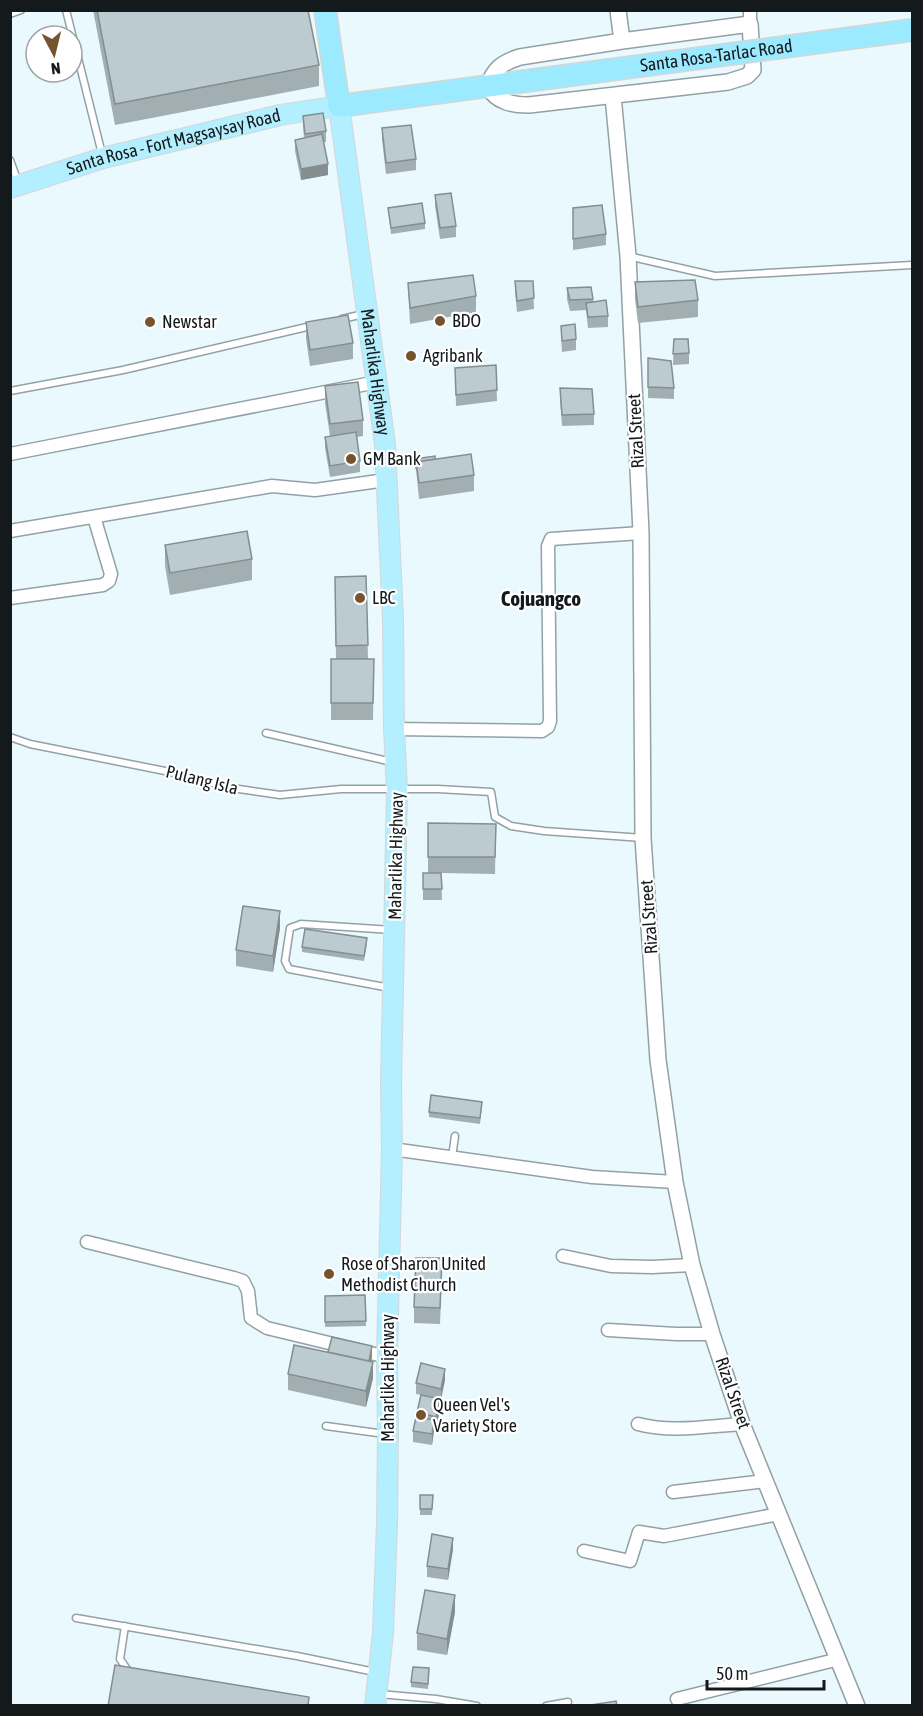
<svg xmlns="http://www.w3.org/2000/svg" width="923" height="1716" font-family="'Asap Condensed',sans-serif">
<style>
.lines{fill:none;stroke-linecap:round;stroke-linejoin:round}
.service-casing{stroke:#93a1a5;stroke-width:9}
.minor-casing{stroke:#93a1a5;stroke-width:15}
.tertiary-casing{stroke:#93a1a5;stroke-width:18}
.primary-casing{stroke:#d5d6d6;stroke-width:22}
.trunk-casing{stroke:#d5d6d6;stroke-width:24}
.service{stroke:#fff;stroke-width:6}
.minor{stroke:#fff;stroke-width:12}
.tertiary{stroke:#fff;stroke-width:15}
.primary{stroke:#b4efff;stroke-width:20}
.trunk{stroke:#9beaff;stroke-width:21}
.trunk-bridge-casing{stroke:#d5d6d6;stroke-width:24;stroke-linecap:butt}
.trunk-bridge{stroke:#9beaff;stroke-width:21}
.wall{fill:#a2afb2}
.shaded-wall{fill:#848e91}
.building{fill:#bccbcf;stroke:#848e91;stroke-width:1.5}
.poi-dot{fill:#76532c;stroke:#fff;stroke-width:2}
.labels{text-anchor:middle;stroke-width:4.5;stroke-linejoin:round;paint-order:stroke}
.street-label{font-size:18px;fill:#14191b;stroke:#fff}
.poi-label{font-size:18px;fill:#14191b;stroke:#fff;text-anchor:start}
.quarter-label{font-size:21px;font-weight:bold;fill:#14191b;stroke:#fff}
</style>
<rect width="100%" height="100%" fill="#e9f9fe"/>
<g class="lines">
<defs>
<path id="service" d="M66,10L102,154
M10,14L21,10
M10,160L18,182
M628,256L715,276L912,265
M342,319L364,314
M10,391L123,370L311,326
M266,733L392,762
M10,737L30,744L175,773L232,788L280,795L341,789H438L491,792L495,817L511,826L544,831L643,838
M390,988L289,969L285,961L290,928L301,924L392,930
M452,1157L455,1136
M326,1426L385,1434
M76,1618L297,1656L375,1672
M125,1626L120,1659L129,1672
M379,1694L436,1699L477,1706
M546,1706L568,1702"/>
<path id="minor" d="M750,10V24
M10,454L377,382
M10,531L272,486L315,490L386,480
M10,598L103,585L109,581L111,574L94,517
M394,729L542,731L548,727L550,721L548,546L551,539L641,533
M392,1149L592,1177L675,1182
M87,1242L234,1278L243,1281L248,1291L251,1318L267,1328L387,1357
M563,1256L611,1266L652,1267L692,1265
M608,1330L676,1334H712
M638,1424C671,1433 709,1426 742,1424
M673,1492L765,1481
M584,1551L630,1561L639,1532L664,1536L779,1514
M677,1699L839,1659"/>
<path id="tertiary" d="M618,10L622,41
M750,24L753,70L747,76L728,82L529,105C512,105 497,102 488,87C493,69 503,62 520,57L622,41Z
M613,96L628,256L641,533L643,838L658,1060L675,1182L692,1265L712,1334L742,1424L857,1706"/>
<g id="primary">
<path id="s1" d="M10,188L103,158L280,115L339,106L385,444L393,619L394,729L397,790L391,1084L392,1149L387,1357L388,1435L387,1524L383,1633L375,1706"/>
</g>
<path id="trunk" d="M325,10L339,106L518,82"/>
</defs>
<use href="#service" class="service-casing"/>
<use href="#minor" class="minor-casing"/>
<use href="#tertiary" class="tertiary-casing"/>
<use href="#primary" class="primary-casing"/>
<use href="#trunk" class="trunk-casing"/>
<use href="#service" class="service"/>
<use href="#minor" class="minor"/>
<use href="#tertiary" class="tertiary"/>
<use href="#primary" class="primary"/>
<use href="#trunk" class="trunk"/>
<defs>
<g id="trunk-bridge">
<path id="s2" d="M518,82L912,30"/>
</g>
</defs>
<use href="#trunk-bridge" class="trunk-bridge-casing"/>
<use href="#trunk-bridge" class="trunk-bridge"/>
</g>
<path class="wall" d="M93,10H308L319,65V86L115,125Z
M303,116L326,131V142H324L328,175L301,180L295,151V140L304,138L303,127Z
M382,128L416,159V170L386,174L382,139Z
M435,195L456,226V237L440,239L435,206Z
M388,208L425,223V229L391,234Z
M573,208L606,234V245L573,250Z
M515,281H533L534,309L517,312L515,292Z
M635,282L698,300V317L638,323L635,299Z
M408,283L476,296V312L410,324Z
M567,288L593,299V302L608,316V327L588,328L586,310L570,311L567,299Z
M306,322L353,343V359L310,366L306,339Z
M561,326L576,339V350L562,352L561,337Z
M674,339L689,353V364L673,365Z
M648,358L674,388V399L648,398Z
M496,365L497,401L456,406L455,368Z
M325,386L363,420V436L357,437L360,461V472L330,477L325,448V437L330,436L325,403Z
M560,388L594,414V425L562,426L560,399Z
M415,459H435L474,475V491L419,499Z
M165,545L252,559V580L170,595L165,566Z
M366,576L368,659H374L373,720H331V659H336L335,577Z
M428,823L496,824L495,874L441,873L442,900H423V873H428Z
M280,928L273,972L236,966V950Z
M367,944L364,961L302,952V947Z
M482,1107L480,1124L429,1117V1112Z
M442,1275L440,1324L414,1323V1307Z
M365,1295L366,1326L325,1327V1296Z
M328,1352L372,1357L371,1362L373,1378L366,1407L288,1390V1374Z
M445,1380L440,1399V1410L436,1428L434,1427L432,1445L413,1442V1431L421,1395L416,1394V1383Z
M420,1495H433L432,1515H420Z
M453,1549L448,1580L427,1577V1566Z
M455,1612L447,1655L417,1650V1633Z
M429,1674L428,1689L411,1687V1682Z"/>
<path class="shaded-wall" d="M328,164V175L301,180V169Z
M280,911V928L273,972V956Z
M372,1346V1357L368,1374V1363Z
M373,1362V1378L366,1407V1391Z
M445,1369V1380L441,1400V1389Z
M440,1399V1410L436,1428V1417Z
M434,1420V1431L432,1445V1434Z
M453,1538V1549L448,1580V1569Z
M455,1595V1612L447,1655V1639Z"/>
<path class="building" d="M97,10H308L319,65L115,104Z
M323,113L326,131L305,134L303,116Z
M411,125L416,159L386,163L382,128Z
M322,134L328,164L301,169L295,140Z
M451,193L456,226L440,228L435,195Z
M422,203L425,223L391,228L388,208Z
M602,205L606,234L573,239V208Z
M473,275L476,296L410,308L408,283Z
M695,280L698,300L638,307L635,282Z
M515,281H533L534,298L517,301Z
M591,287L593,299L570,300L567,288Z
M606,300L608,316L588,317L586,303Z
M348,315L353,343L310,350L306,322Z
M575,324L576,339L562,341L561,326Z
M674,339H688L689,353L673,354Z
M648,358L671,361L674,388L648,387Z
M496,365L497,390L456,395L455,368Z
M358,382L363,420L330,424L325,386Z
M560,388L592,389L594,414L562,415Z
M356,432L360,461L330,466L325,437Z
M471,454L474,475L419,483L416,462Z
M435,456V459L416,462V469L415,459Z
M247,531L252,559L170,573L165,545Z
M366,576L368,645L336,646L335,577Z
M331,659H374L373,703H331Z
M428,823L496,824L495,857H428Z
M423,873H441L442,889H423Z
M243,906L280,911L273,956L236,950Z
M305,929L367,938L364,956L302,947Z
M431,1095L482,1102L480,1118L429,1112Z
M416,1258H442L440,1308L414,1307Z
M365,1295L366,1321L325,1322V1296Z
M332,1337L372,1346L369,1361L328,1352Z
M294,1345L373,1362L366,1391L288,1374Z
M421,1363L445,1369L441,1389L416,1383Z
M421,1395L440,1399L436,1417L417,1412Z
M416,1417L434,1420L432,1434L413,1431Z
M420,1495H433L432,1509H420Z
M432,1534L453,1538L448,1569L427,1566Z
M425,1590L455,1595L447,1639L417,1633Z
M115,1665L309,1697L308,1706H108Z
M413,1667L429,1668L428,1684L411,1682Z
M616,1701L617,1706H584Z"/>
<g class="poi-dot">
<circle cx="440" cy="321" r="6"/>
<circle cx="150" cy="322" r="6"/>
<circle cx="411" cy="356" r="6"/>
<circle cx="351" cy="459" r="6"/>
<circle cx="360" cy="598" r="6"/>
<circle cx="329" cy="1274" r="6"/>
<circle cx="421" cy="1415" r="6"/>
</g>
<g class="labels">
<g class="street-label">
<text dy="6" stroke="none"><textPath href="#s2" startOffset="200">Santa Rosa-Tarlac Road</textPath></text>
<text dy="6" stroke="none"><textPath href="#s1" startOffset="170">Santa Rosa - Fort Magsaysay Road</textPath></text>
<text dy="6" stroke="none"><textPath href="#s1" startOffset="608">Maharlika Highway</textPath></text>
<text transform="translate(636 431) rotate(-93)" y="6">Rizal Street</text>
<text transform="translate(202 780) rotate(14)" y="6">Pulang Isla</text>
<text transform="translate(396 856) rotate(-89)" y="6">Maharlika Highway</text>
<text transform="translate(649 917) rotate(-94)" y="6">Rizal Street</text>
<text transform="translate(388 1378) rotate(-90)" y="6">Maharlika Highway</text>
<text transform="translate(733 1393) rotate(71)" y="6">Rizal Street</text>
</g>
<g class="poi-label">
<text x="452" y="327">BDO</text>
<text x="162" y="328">Newstar</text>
<text x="423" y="362">Agribank</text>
<text x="363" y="465">GM Bank</text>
<text x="372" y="604">LBC</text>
<text x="341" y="1270">Rose of Sharon United<tspan x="341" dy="21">Methodist Church</tspan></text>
<text x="433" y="1411">Queen Vel's<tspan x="433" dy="21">Variety Store</tspan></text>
</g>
<g class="quarter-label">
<text x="541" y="606">Cojuangco</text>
</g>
</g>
<rect width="923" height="1716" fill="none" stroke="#14191b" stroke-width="24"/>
<g transform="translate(54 54) rotate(173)"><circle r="28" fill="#ffffff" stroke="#a1a3a4" stroke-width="1.5"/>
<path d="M0-4.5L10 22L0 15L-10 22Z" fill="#76532c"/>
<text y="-9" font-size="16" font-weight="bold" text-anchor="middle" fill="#14191b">N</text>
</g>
<path d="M707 1680v9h117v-9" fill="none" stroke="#14191b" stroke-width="3"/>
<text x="716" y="1680" font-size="18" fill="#14191b" stroke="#ffffff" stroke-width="4.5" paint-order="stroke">50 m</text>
</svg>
